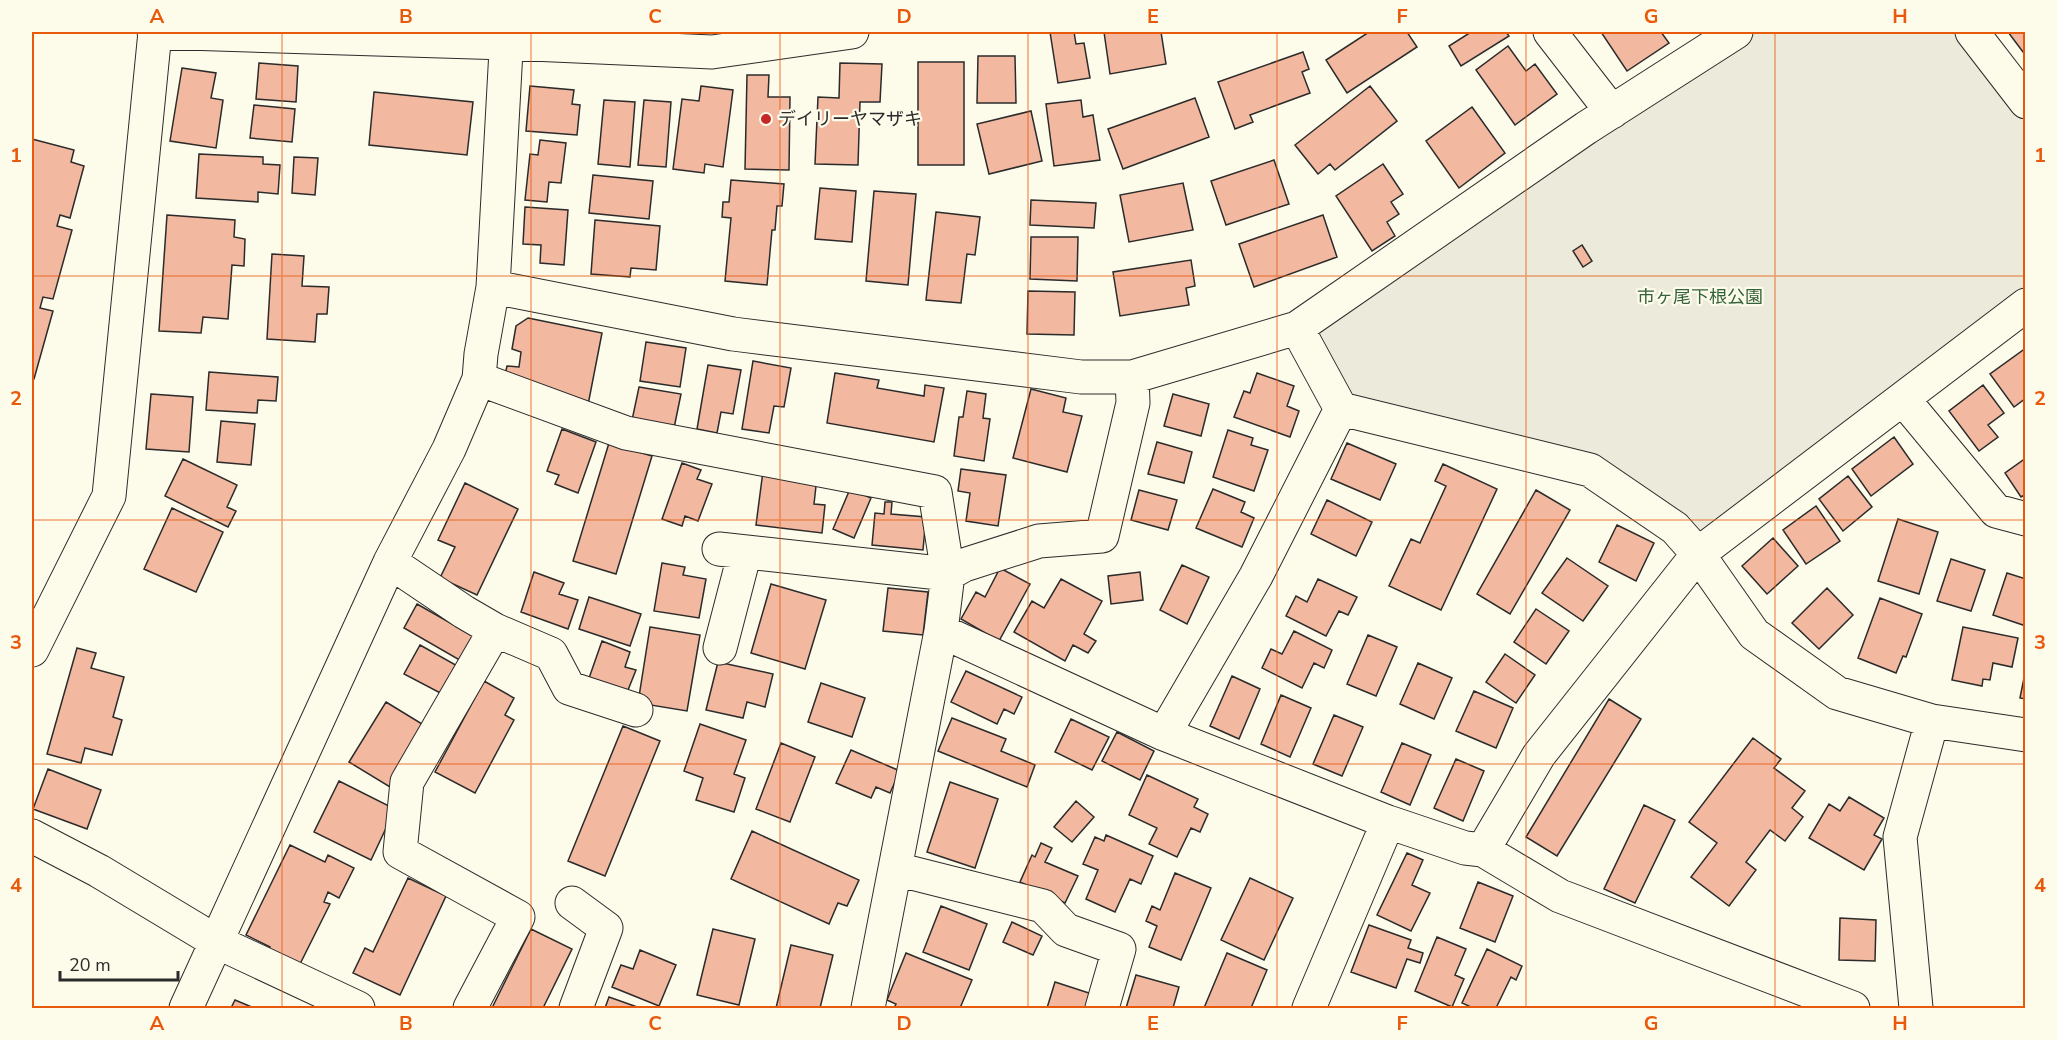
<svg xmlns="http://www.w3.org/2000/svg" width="2057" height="1040" font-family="'Nunito Sans','Noto Sans JP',sans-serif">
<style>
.green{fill:#ecebdb;stroke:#74746e;stroke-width:1.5}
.building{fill:#f2b8a0;stroke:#2b2b2b;stroke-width:1.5}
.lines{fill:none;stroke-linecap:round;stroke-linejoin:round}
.minor-casing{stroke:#2b2b2b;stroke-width:35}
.minor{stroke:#fdfbea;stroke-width:33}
.grid{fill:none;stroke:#e8590c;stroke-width:1.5;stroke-opacity:0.55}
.poi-dot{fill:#c62828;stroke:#fdfbea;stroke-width:2}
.labels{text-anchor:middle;stroke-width:4.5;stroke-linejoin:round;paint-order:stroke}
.poi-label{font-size:18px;fill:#2b2b2b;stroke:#fdfbea;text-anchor:start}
.park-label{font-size:18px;fill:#34623c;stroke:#fdfbea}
.neatline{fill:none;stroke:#e8590c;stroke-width:2}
.grid-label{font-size:20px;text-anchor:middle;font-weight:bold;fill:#e8590c}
</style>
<rect width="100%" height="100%" fill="#fdfbea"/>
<path class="green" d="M1737,32H1972L2025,102V304L1698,554L1590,470L1341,409L1297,328Z"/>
<path class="building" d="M1050,32H1074L1076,44L1084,43L1090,78L1058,83Z
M1104,32H1161L1166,64L1110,74Z
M1369,32H1407L1417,47L1347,93L1326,60Z
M1471,32H1506L1509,36L1461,66L1449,46Z
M1601,32H1661L1669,43L1627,71Z
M2008,32H2026V56Z
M1508,46L1526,71L1535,64L1557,94L1515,125L1476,70Z
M1303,52L1309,69L1302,72L1310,93L1250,115L1253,122L1235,129L1218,82Z
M978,56H1015L1016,103H977Z
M918,62H964V165H918Z
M259,63L298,66L296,102L256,99Z
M840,63L882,64L880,102H860L858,165L815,164L818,97L839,98Z
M182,68L216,73L211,98L223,100L216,148L170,141Z
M747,75H769L768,97H790L789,170L745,169Z
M530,86L574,90L572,104L580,105L577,135L526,131Z
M701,86L733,90L723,167L705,164L704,173L673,169L682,99L699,101Z
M1370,86L1397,121L1335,170L1330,164L1318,174L1295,145Z
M374,92L473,102L467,155L369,145Z
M1195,98L1209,137L1123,169L1108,129Z
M604,100L635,102L630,167L598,164Z
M644,100L671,102L666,167L638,165Z
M1081,100L1083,117L1093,115L1100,160L1054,166L1046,104Z
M254,105L295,109L292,142L250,138Z
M1472,107L1505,153L1459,188L1426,141Z
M1031,111L1042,161L989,174L977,124Z
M32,139L74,150L71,162L84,166L70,218L60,215L57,226L72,230L53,299L43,297L40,308L53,311L34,379H32Z
M540,140L566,143L561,183L549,182L547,202L525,200L530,154L538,155Z
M199,154L263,157V164L280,165L278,194L258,192V202L196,198Z
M294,157L318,158L315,195L292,193Z
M1274,160L1289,204L1226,225L1211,181Z
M1383,164L1403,194L1391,202L1399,214L1387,222L1395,236L1372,251L1336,196Z
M593,175L653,181L649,219L589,213Z
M731,180L784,184L782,206H777L775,230H772L767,285L725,281L731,218L722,217L723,202H729Z
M1183,183L1193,230L1129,242L1120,195Z
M820,188L856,191L852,242L815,239Z
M874,191L916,194L908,285L866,281Z
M1031,200L1096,203L1094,228L1030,225Z
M525,207L568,210L564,265L540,263L541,245L523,244Z
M936,212L980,217L975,255L967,254L961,303L926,300Z
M167,215L235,220L234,237L245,239L244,266L232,265L228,319L203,317L201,333L159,331Z
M1323,215L1337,257L1254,287L1239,244Z
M595,220L660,226L656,270L631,268L630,277L591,274Z
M1031,237H1078L1077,281L1030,279Z
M1582,245L1592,261L1583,267L1573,251Z
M272,254L304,256L302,286L329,287L327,314H317L315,342L267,339Z
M1191,260L1195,286L1186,288L1189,305L1120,316L1113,272Z
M1028,291L1075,292L1074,335L1027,334Z
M528,318L602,333L588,405L504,379L507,366L519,367L521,352L512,349L516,326Z
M646,342L686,348L680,387L640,381Z
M2026,348V398L2014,407L1990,374Z
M753,361L791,368L784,407L774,406L769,433L742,429Z
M708,365L741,370L733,414L721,412L717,433L697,429Z
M209,372L278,377L276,401L258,400L257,413L206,410Z
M835,373L879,380L877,388L924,396L925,385L944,388L934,442L827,423Z
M1257,373L1294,386L1287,406L1299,411L1290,437L1234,417L1244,391L1250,393Z
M1983,385L2004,413L1988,425L1998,437L1979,451L1949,411Z
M639,387L681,394L673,433L631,425Z
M1031,389L1066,398L1063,412L1082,416L1067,472L1013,458Z
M967,391L986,394L983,418L990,419L984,461L954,456L959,417H963Z
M151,394L193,397L189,452L146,449Z
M1173,394L1209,404L1201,436L1164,426Z
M221,421L255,424L251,465L217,462Z
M562,429L596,442L578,493L555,484L559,475L547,471Z
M1228,430L1253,438L1251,445L1268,450L1254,491L1213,477Z
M1894,437L1913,464L1871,496L1852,469Z
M1157,442L1192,452L1184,483L1148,474Z
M609,443L652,456L616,574L573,561Z
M1347,443L1396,464L1380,500L1331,479Z
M2026,458V494L2021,497L2005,473Z
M183,459L237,485L227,507L236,511L228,527L165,496Z
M682,463L701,470L697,479L712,484L698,521L685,516L682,526L662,519Z
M1443,464L1497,489L1441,610L1389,586L1411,539L1420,543L1446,486L1435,481Z
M961,469L1006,475L998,526L966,521L970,493L958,491Z
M763,471L817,477L814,504L825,505L822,533L756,525Z
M1848,476L1872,507L1843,531L1819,499Z
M465,483L518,509L477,595L440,578L455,547L438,540Z
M850,489L871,498L854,538L833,529Z
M1213,489L1245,502L1241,512L1254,518L1242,547L1196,528Z
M1139,490L1177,500L1168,530L1131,520Z
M1536,490L1570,510L1510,614L1477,594Z
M1327,500L1372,522L1356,556L1311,534Z
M885,502H892L891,514L926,517L923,550L872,545L875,513L884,514Z
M1816,506L1840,541L1806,564L1783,530Z
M172,508L223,532L196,592L144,569Z
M1898,519L1938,532L1919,594L1878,581Z
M1617,525L1654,543L1636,581L1599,562Z
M1773,538L1798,566L1767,594L1742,566Z
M1567,558L1608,586L1583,621L1542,593Z
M1951,559L1985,570L1971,611L1937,601Z
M662,563L685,567L683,575L706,579L699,618L654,611Z
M1182,565L1209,577L1187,624L1160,610Z
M1000,568L1030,584L999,641L961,619L976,592L985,597Z
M534,572L564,583L559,594L578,600L568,629L521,612Z
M1140,572L1143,600L1111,604L1108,576Z
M2007,573L2026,579V619L2023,625L1993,615Z
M1061,579L1102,601L1084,634L1096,641L1088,653L1073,645L1065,661L1014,632L1032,601L1044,608Z
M1318,579L1357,597L1348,615L1339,611L1326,636L1286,616L1296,596L1307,602Z
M771,584L826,600L805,669L751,653Z
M888,588L928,592L923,635L883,631Z
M1827,588L1853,615L1819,649L1792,623Z
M589,597L641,614L630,646L579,629Z
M1880,598L1922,614L1906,657L1903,656L1896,673L1858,658Z
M417,604L477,638L463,662L404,628Z
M1536,609L1569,631L1546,664L1514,642Z
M650,627L700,635L687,711L638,703Z
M1963,627L2018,638L2012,667L1993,663L1990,680L1983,679L1982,686L1952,680Z
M1294,631L1332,650L1324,668L1314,663L1302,688L1262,668L1271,649L1282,654Z
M1368,635L1397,647L1376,696L1347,684Z
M602,641L630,652L625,667L636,670L626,695L588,681Z
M420,645L461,668L446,696L404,674Z
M77,648L96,653L91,668L124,677L113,717L122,720L112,755L85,748L81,763L47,754Z
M1505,654L1535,675L1516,703L1486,682Z
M718,662L773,674L765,707L747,702L743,718L706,710Z
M1418,663L1452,678L1434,719L1400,704Z
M2026,668V699L2020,698Z
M966,671L1022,697L1014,714L1004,709L997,724L951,702Z
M1232,676L1260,689L1239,739L1210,726Z
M484,681L514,698L505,715L514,720L475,793L435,772Z
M821,683L865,698L852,737L808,722Z
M1474,691L1513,708L1496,748L1456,731Z
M1281,695L1311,708L1290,757L1261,744Z
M1609,699L1641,719L1557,856L1526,837Z
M386,702L427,727L390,787L349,762Z
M1334,715L1363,727L1342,776L1313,764Z
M952,718L1006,739L1001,751L1035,765L1027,787L938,751Z
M1071,719L1109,737L1092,770L1055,752Z
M700,724L746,740L734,774L745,778L734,812L696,800L703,778L684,771Z
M623,726L660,741L605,876L568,861Z
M1117,732L1154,751L1140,780L1102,761Z
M1753,738L1781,759L1774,768L1805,791L1792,808L1803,817L1785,841L1770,830L1746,862L1756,870L1729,906L1691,877L1717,843L1689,822Z
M781,743L815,757L790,822L756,809Z
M1402,743L1431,755L1410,805L1381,792Z
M851,750L900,771L890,793L876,787L871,798L836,783Z
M1456,759L1484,771L1463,821L1434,808Z
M48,769L101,790L87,829L33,809Z
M1147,775L1198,799L1194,807L1208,814L1200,832L1191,828L1177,857L1149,844L1157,828L1129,815Z
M339,781L395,809L371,860L314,832Z
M950,782L998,799L975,868L927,852Z
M1849,797L1884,818L1874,835L1882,839L1864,870L1809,838L1829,804L1840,811Z
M1076,801L1094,817L1072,842L1054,827Z
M1644,805L1675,820L1635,903L1604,889Z
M752,831L859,880L847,906L838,903L829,924L731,879Z
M1106,835L1153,856L1141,884L1130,879L1115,912L1086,899L1098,870L1083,864L1095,837L1104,841Z
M1041,843L1052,848L1045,862L1078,876L1065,903L1020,882L1032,855L1035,857Z
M290,845L325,862L328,855L354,868L339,898L328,892L324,902L330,904L299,966L269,950L270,947L246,935Z
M1407,853L1423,860L1412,885L1430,893L1411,931L1377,915Z
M1175,873L1211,888L1181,960L1149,947L1157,926L1146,921L1152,906L1160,910Z
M408,878L446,896L400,995L353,973L365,948L373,952Z
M1250,878L1293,898L1264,960L1221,940Z
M1478,882L1513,896L1495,942L1460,928Z
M941,906L987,924L969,970L923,952Z
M1840,918L1876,920L1875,961L1839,960Z
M1012,922L1042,936L1033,955L1003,942Z
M1369,925L1411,940L1408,948L1423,953L1420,963L1407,959L1396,988L1351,972Z
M531,929L572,949L543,1008H492Z
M713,929L755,939L739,1005L697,995Z
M1437,937L1466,949L1455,975L1464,979L1452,1007L1415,991Z
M791,945L833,955L820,1008H776Z
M1487,949L1522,966L1516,980L1511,977L1496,1008H1473L1462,1003Z
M640,950L676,965L659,1006L612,987L621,965L633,969Z
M906,953L972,980L960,1008H894L896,1004L887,1000Z
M1227,953L1267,970L1251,1008H1204Z
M1136,975L1179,987L1173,1008H1126Z
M1055,982L1092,994L1087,1008H1047Z
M609,997L640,1008H605Z
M235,1000L254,1008H231Z"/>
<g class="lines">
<defs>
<path id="minor" d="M154,32L506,43L712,52L852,32
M1550,32L1612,112
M1972,32L2026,102
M493,287L733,334L1081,377H1132L1297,328L1586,128L1736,32
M1297,328L1341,409L1590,470L1675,528L1698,554L1754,634L1837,693L1932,721L2026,735
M479,379L626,433L935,492L948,574L719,549
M1903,399L1996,511L2026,519
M390,562L464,612L495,630L551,654L569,688L636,710
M941,631L1164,734L1388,822L1465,848L1483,850L1560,896L1853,1008
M720,648L745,552
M32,650L109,496L155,32
M1164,734L1256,576L1341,409
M32,836L99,871L217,942L358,1008
M1483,850L1539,755L1698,554L2026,305
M896,869L1043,906L1066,930L1119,949L1102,1008
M572,903L606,928L576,1008
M186,1008L390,562L449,449L479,379L481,354L493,287L507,32
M470,1008L518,917L400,852L407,782L495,630
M868,1008L941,631L948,574L964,565L1039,541L1102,536L1133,403L1132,377
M1309,1008L1388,822
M1916,1008L1900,837L1932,721"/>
</defs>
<use href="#minor" class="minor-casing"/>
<use href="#minor" class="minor"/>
</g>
<path class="grid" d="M282,32V1008M531,32V1008M780,32V1008M1028,32V1008M1277,32V1008M1526,32V1008M1775,32V1008M32,276H2026M32,520H2026M32,764H2026"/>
<circle class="poi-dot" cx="766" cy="119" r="6"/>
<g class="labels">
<g class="poi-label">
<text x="778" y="125">デイリーヤマザキ</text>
</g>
<g class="park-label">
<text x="1700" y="303">市ヶ尾下根公園</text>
</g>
</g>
<rect width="2057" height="1040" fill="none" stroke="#fdfbea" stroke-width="66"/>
<path d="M60 971v9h118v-9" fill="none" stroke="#2b2b2b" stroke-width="3"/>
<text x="69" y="971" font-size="18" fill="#2b2b2b" stroke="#fdfbea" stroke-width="4.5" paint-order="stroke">20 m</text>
<rect x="33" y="33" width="1991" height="974" class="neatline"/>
<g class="grid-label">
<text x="157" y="23">A</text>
<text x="406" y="23">B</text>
<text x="655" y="23">C</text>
<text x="904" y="23">D</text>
<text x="1153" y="23">E</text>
<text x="1402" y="23">F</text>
<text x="1651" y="23">G</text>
<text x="1900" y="23">H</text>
<text x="16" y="162">1</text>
<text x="2040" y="162">1</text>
<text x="16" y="405">2</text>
<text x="2040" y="405">2</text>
<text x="16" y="649">3</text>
<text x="2040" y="649">3</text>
<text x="16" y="892">4</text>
<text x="2040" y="892">4</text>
<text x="157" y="1030">A</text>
<text x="406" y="1030">B</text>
<text x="655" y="1030">C</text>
<text x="904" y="1030">D</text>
<text x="1153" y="1030">E</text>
<text x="1402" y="1030">F</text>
<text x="1651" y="1030">G</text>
<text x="1900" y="1030">H</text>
</g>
</svg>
